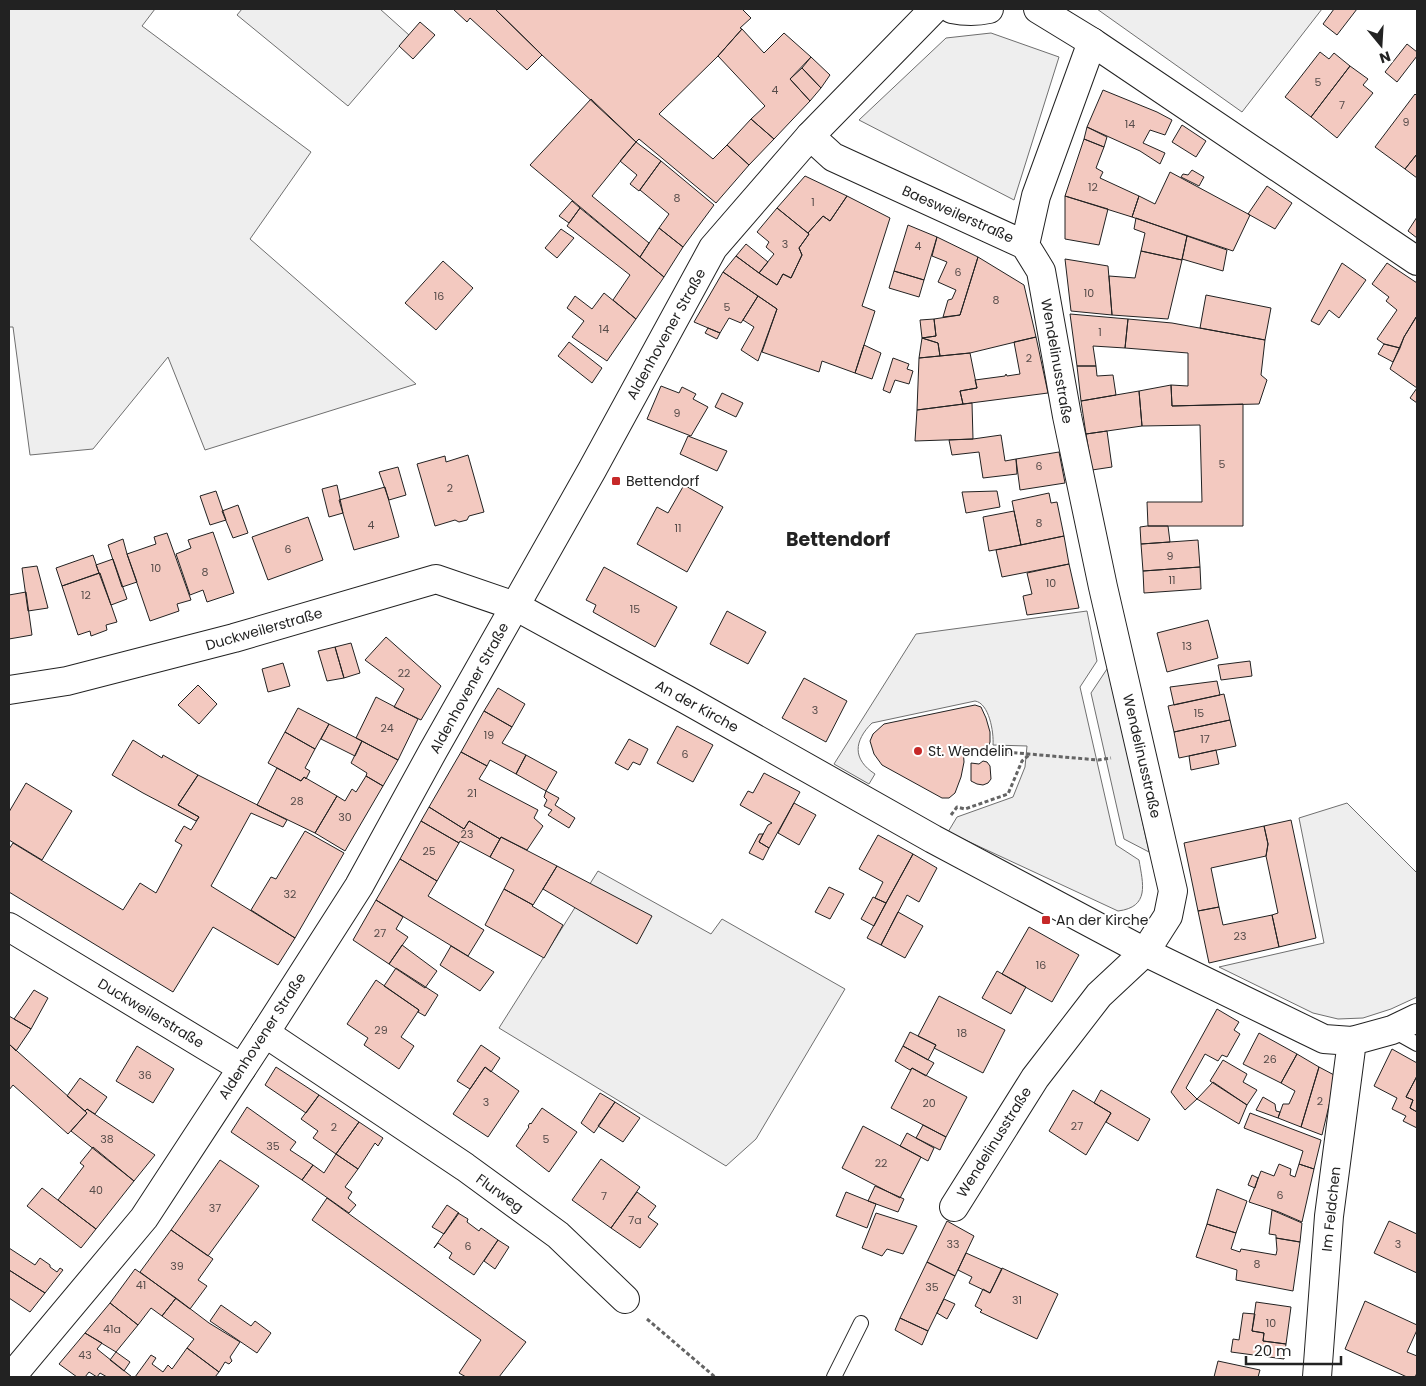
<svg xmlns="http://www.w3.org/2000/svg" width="1426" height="1386" font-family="Poppins,sans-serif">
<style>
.green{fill:#eee;stroke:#6f6f6f}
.parking{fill:#ededed;stroke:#6f6f6f}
.building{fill:#f3c9c0;stroke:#222}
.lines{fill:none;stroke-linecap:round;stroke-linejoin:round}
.service-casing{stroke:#222;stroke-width:16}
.minor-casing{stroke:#222;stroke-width:30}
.tertiary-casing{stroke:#222;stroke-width:30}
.secondary-casing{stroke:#222;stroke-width:30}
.path{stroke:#646464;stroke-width:3;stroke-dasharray:4 2.5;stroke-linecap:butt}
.service{stroke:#fff;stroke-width:14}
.minor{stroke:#fff;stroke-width:28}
.tertiary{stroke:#fff;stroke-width:28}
.secondary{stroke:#fff;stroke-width:28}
.poi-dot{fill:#c62828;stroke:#fff;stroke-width:2}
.labels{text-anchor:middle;stroke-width:4;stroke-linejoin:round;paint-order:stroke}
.number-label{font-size:11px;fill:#564c4a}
.street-label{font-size:14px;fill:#222;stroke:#fff}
.poi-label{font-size:14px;fill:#222;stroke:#fff;text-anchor:start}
.district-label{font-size:19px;font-weight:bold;fill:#222;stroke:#fff}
</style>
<rect width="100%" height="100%" fill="#fff"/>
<path class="green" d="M9,9H155L142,26L311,152L250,239L416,384L205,450L168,357L93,449L30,455L13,327H9Z
M242,9H380L409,35L348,106L237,15Z
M1097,9H1322L1242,112Z
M991,33L1059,57L1014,200L859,120L946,38Z
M1087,611L1097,661L1080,687L1116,845L1139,860C1143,884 1150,907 1118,911L948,832L957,817L1013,797L1025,767L1027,746L993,745C994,732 989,703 975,701L872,723C854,741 852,759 875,774L869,784L834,764L916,634Z
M1347,803L1417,873V997L1391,1009L1363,1018L1338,1019L1313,1013L1219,967L1324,943L1299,818Z
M598,871L711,934L722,919L845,989L756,1139L726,1166L499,1028Z"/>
<path class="parking" d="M1109,666L1149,852L1124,839L1091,693Z"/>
<path class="building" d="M453,9H495L542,55L527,70L470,18L467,22Z
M495,9H742L751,18L740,28L742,29L718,56L659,114L713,159L727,145L749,165L716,203L639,139L636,142L542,55Z
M1334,9H1357L1337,35L1323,24Z
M420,22L435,35L413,59L399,46Z
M742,29L764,53L784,33L811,57L790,79L810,101L774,139L751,119L765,106L718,56Z
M1407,44L1417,52V56L1397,82L1385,72Z
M1320,52L1329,59L1334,53L1350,66L1311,117L1285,97Z
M811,57L830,75L821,88L802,68Z
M1350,66L1368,79L1363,85L1373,93L1337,138L1311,117Z
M802,68L821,88L810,101L790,79Z
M1103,90L1157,112L1172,120L1165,135L1150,130L1143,143L1165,153L1160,164L1140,151L1087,127Z
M1415,94L1417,96V154L1405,169L1375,147Z
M591,99L636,142L592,196L649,243L640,257L530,165Z
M751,119L774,139L749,165L727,145Z
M1182,125L1206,141L1196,157L1172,142Z
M1087,127L1107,137L1104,147L1084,139Z
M1084,139L1104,147L1096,168L1103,172L1100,178L1139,196L1132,217L1065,196Z
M636,142L661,161L639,191L630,184L637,175L620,161Z
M1417,154V178L1405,169Z
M661,161L714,205L683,247L659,228L669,214L640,190Z
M1192,170L1204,177L1199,186L1181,177L1183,174L1188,175Z
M1170,172L1250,215L1233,251L1132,217L1139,196L1155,204Z
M805,176L847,196L830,221L823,216L808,233L777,208Z
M1267,186L1292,203L1275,229L1248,214Z
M847,196L890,218L862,306L875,311L855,373L822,361L819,372L762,352L777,309L723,272L736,256L759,273L777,285L783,274L791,278L802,255L799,248L809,234L808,233L823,216L830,221Z
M1065,196L1108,209L1099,245L1065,239Z
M572,201L580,208L569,223L559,216Z
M580,208L664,277L636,319L613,300L630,275L567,226Z
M777,208L809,234L799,248L802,255L791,278L783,274L777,285L759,273L774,254L766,247L769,242L757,232Z
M1417,217V238L1408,231Z
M1136,218L1187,236L1182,260L1141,251L1145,233L1134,229Z
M908,225L937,237L924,280L894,271Z
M659,228L683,247L664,277L640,257Z
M561,229L574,238L557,258L545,248Z
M1187,236L1227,250L1223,271L1182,259Z
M937,237L978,257L960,315L943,317L948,300L952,299L956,290L938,282L947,262L932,256Z
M746,244L768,262L759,273L736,256Z
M1141,251L1182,260L1168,319L1112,315L1109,276L1135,278Z
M978,257L1024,285L1036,337L970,353L940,356L938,343L922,338L936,336L934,319L960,315Z
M1065,259L1108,266L1112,315L1071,311Z
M443,261L473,288L436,330L405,303Z
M1342,263L1366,280L1339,318L1329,310L1319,325L1311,321Z
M1387,263L1417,283V316L1404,337L1400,348L1384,344L1377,339L1397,310L1386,301L1389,297L1372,284Z
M894,271L924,280L919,297L889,288Z
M723,272L758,296L741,323L729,318L720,333L694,322Z
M604,293L636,319L607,361L572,337L584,321L567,308L575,296L592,309Z
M1206,295L1271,308L1265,340L1200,328Z
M758,296L777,309L758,361L741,350L754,327L743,320Z
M1070,314L1128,319L1125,348L1093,346L1096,366H1077Z
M1416,317L1417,318V403L1410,398L1417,388L1390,369L1404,337Z
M934,319L936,336L922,338L920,320Z
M1128,319L1172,323L1265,340L1261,375L1267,380L1259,404L1172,406L1171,385L1188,386V353L1125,348Z
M708,328L720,333L717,339L705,333Z
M1036,337L1048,393L963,404L960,391L977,388L975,380L1005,376L1006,374L1007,376L1020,374L1014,342Z
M922,338L938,343L940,356L919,358Z
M569,342L602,368L592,383L558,356Z
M1384,344L1400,348L1393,362L1378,354Z
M864,345L881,353L872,379L855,373Z
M970,353L977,388L960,391L963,404L917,410L919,358Z
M893,358L909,364L907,369L913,371L909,384L895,380L890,393L883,390Z
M1077,366H1096L1097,376L1113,375L1116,395L1081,401Z
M1171,385L1172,406L1243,404V526H1148L1147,502H1202L1200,425L1142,426L1139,391Z
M661,386L679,393L682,387L696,394L693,399L708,407L691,436L647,419Z
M1139,391L1142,426L1086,434L1081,401Z
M722,393L743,403L736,417L715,407Z
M972,403L973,439L915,441L917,410Z
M1107,431L1112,467L1092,470L1086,434Z
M1001,435L1005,461L1016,459L1017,474L983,478L979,452L952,455L949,440L973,439Z
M688,436L727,451L717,471L680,454Z
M1059,452L1065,483L1020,490L1016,459Z
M468,455L484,512L469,516L467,520L459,522L455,520L435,526L417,464L445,456L446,462Z
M398,467L406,495L389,500L379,472Z
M337,485L343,513L329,517L322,489Z
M684,485L723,507L687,572L637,544L657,507L668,513Z
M385,487L399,537L354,550L339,500Z
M216,491L226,520L210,525L200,496Z
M997,491L1000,507L966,513L962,492Z
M1049,493L1051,503L1057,502L1064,536L1021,545L1012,501Z
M238,505L248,533L233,538L222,511Z
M1014,511L1021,545L989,551L983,517Z
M308,517L323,560L268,580L252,537Z
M1147,526H1168L1170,542L1141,544L1140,527Z
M213,532L234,593L207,602L203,590L190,595L176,554L191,548L188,540Z
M167,533L191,600L177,604L179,611L150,621L127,554L156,544L154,537Z
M1064,536L1069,564L1002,577L996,550Z
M123,539L127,554L137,582L122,587L108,545Z
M1198,540L1200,567L1143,571L1141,544Z
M93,555L99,573L62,586L56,568Z
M113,559L127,599L111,605L96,565Z
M1069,564L1079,608L1027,615L1023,596L1032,594L1027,573Z
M37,566L48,608L28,611L22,568Z
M604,567L677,607L655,647L593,612L596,605L586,600Z
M1200,567L1201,589L1144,593L1143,571Z
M100,573L117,622L106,625L107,630L91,636L90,631L78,635L62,586Z
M26,592L32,635L9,639V595Z
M727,611L766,632L748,664L710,644Z
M1208,620L1218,658L1167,672L1157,633Z
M386,637L441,686L421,720L394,707L404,689L365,660Z
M351,643L360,673L344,678L335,647Z
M335,647L344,678L327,681L318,651Z
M1250,661L1252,676L1221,680L1218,665Z
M283,663L290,686L268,692L262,669Z
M804,678L847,701L826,742L782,718Z
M1217,681L1220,695L1174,705L1170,687Z
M198,685L217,704L199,724L178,705Z
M498,688L525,704L512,727L484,711Z
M1224,694L1230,720L1174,732L1168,706Z
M376,697L418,719L398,760L356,738Z
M975,705L981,707L986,718L990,732V742L989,745L984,748L976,749L963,747L964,762L961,777L955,793L949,798H942L882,765L874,754L870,741L873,734L884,724Z
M298,708L329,724L315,749L285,732Z
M484,711L512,727L502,743L526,755L516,774L490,760L487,766L461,752Z
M1230,720L1236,746L1179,758L1174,732Z
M329,724L362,741L355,756L321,739Z
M677,726L713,745L693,782L657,763Z
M285,732L315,749L305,768L310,771L306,779L304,777L301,781L268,763Z
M629,739L648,749L640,765L633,762L628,770L615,763Z
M133,740L162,758L163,755L198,775L178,805L199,817L196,821L143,793L112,775Z
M362,741L398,760L383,786L366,776L367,773L351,763Z
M1216,750L1219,764L1191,770L1189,756Z
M461,752L487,766L479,779L538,810L534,818L543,826L527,850L501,837L500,839L469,821L464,829L429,807Z
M526,755L557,772L546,791L516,774Z
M983,761L987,762L990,766L991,779L988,783L983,785L977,784L971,781V763L979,764Z
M277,768L301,781L304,777L337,796L315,833L257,805Z
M764,773L800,792L769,848L759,842L768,825L772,823L740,805L748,791L753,793Z
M198,775L287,820L283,827L251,813L211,886L295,938L278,965L213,927L173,992L9,892V849L13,843L123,910L140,883L156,893L182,845L175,841L184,826L191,830L199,817L178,805Z
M366,776L383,786L345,851L315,833L337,796L345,801L352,789L356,792Z
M26,783L72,811L42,860L9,840V812Z
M546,791L559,798L555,805L575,818L569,828L548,815L552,810L544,806L547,800L544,797Z
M794,803L816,815L799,845L778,833Z
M429,807L464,829L469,821L500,839L490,857L460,841L459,843L421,821Z
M1291,820L1316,938L1279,947L1272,915L1278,913L1266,856L1268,844L1264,826Z
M421,821L459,843L437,881L400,859Z
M1264,826L1268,844L1266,856L1211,868L1219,907L1198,911L1184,843Z
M305,831L344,853L295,938L251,910L271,877L276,879Z
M759,834H763L759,842L769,848L763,860L749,853Z
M878,835L913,854L886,903L875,898L883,882L859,869Z
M501,837L557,866L533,905L504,889L514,870L490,857Z
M913,854L937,868L919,902L907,895L881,945L867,938Z
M400,859L437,881L428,896L484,930L468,956L376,900Z
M557,866L652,916L637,944L543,889Z
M829,887L844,894L830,919L815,912Z
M504,889L533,905L532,906L563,925L544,958L485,925Z
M873,897L886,903L874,926L861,919Z
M376,900L403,917L396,929L408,937L389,964L353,940Z
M1219,907L1223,925L1272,915L1279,947L1209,963L1198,911Z
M898,912L923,926L905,958L881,945Z
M1029,927L1079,955L1052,1002L1002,974Z
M402,945L437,971L425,988L389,964Z
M451,946L494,972L480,991L440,965Z
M396,968L438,995L425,1016L418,1012L419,1010L384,986Z
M997,971L1026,987L1011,1014L982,998Z
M376,980L419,1010L401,1037L414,1046L399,1069L364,1045L368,1038L347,1024Z
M34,990L48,998L31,1029L14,1019Z
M939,996L1005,1030L983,1073L934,1048L936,1045L918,1036Z
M1217,1009L1239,1022L1234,1030L1240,1034L1227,1057L1222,1055L1218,1061L1205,1054L1186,1088L1197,1099L1185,1110L1171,1092Z
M9,1016L31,1029L16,1051L9,1044Z
M910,1032L936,1045L928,1060L903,1046Z
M1259,1033L1297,1054L1281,1083L1243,1064Z
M9,1044L87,1113L68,1134L13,1085L9,1090Z
M481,1045L500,1058L491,1072L485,1067L470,1089L457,1081Z
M137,1046L174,1069L153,1103L116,1081Z
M903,1046L934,1063L926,1076L912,1068L910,1070L895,1061Z
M1392,1049L1417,1063V1076L1406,1097L1413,1100L1410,1108L1417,1112V1128L1403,1121L1406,1116L1392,1109L1397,1098L1374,1086Z
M1297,1054L1319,1067L1301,1127L1278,1118L1283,1104H1289L1295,1091L1281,1083Z
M1223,1060L1247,1074L1243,1082L1257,1090L1247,1105L1210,1081Z
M276,1067L319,1095L306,1113L265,1085Z
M485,1067L519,1091L488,1137L453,1114Z
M1319,1067L1336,1076L1322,1135L1301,1127Z
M912,1068L967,1097L946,1137L891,1108Z
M1417,1076V1112L1410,1108L1413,1100L1406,1097Z
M80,1078L107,1097L95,1114L87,1109L85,1111L67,1096Z
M1213,1082L1247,1105L1239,1124L1197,1099Z
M1073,1090L1111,1113L1086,1155L1049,1131Z
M1101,1090L1150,1119L1138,1141L1106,1122L1111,1113L1094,1103Z
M600,1093L615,1102L594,1133L581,1123Z
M319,1095L359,1122L336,1154L313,1138L318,1131L301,1119Z
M1263,1097L1275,1104L1276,1111L1280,1112L1278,1118L1256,1110Z
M615,1102L640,1118L623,1142L598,1126Z
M247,1107L296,1142L290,1150L313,1165L302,1180L231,1132Z
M542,1108L577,1132L549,1172L516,1146L529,1127L528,1126L530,1123L531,1124Z
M87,1109L155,1155L134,1181L71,1131L87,1113L85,1111Z
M1250,1113L1321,1140L1314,1169L1299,1164L1303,1151L1244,1128Z
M359,1122L383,1138L378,1146L375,1143L358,1169L336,1154Z
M923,1125L946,1137L940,1150L916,1138Z
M863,1126L921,1157L900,1198L842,1168Z
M907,1133L934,1148L928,1161L900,1146Z
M93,1147L134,1181L96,1229L58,1200L84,1166L80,1163Z
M336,1154L358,1169L345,1187L352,1192L348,1198L356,1205L349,1213L302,1180L313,1165L324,1173Z
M601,1159L640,1187L611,1228L572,1200Z
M220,1160L259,1186L208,1256L171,1230Z
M1279,1164L1291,1169L1290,1175L1295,1177L1299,1164L1314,1169L1302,1222L1279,1212L1249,1202L1261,1171L1274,1176Z
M1252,1175L1258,1178L1255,1188L1248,1185Z
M875,1186L904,1199L898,1212L868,1201Z
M42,1188L96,1229L81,1248L27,1206Z
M1217,1189L1247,1201L1236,1233L1207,1224Z
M637,1192L656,1206L648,1217L658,1224L640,1248L611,1228Z
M846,1192L876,1204L867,1228L836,1216Z
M327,1198L526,1342L499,1377H466L459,1373L481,1340L312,1220Z
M447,1205L459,1213L444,1234L432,1227Z
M1272,1210L1302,1223L1300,1242L1276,1238V1235L1269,1234Z
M458,1213L468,1219L467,1222L479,1231L481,1228L498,1240L474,1275L449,1258L452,1253L438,1243L434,1248Z
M876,1213L917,1226L903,1254L887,1249L882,1256L862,1248Z
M947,1221L974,1236L955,1276L927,1262Z
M1389,1221L1417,1234V1273L1374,1253Z
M1207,1224L1236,1233L1231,1249L1240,1252L1241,1249L1276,1255L1277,1250L1276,1238L1300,1242L1293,1291L1236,1280L1237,1270L1196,1257Z
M171,1230L213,1259L198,1280L207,1286L190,1309L140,1272Z
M498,1240L509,1247L495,1269L484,1261Z
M9,1248L35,1265L40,1258L50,1265V1267L57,1272L60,1268L63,1270L45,1293L9,1270Z
M966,1253L1002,1269L990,1293L969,1283L972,1277L958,1270Z
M927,1262L955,1276L928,1331L900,1318Z
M1002,1268L1058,1294L1037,1339L980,1312L982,1310L975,1306L983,1289L990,1293Z
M135,1269L176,1298L162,1316L151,1308L138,1325L110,1303Z
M9,1270L45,1293L30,1312L9,1298Z
M176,1298L209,1323L240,1342L230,1357L232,1361L229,1364L225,1362L219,1372L187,1348L194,1339L162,1316Z
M944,1299L955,1304L947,1319L937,1313Z
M1365,1301L1417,1325V1330L1407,1352L1417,1356V1373L1415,1377H1407L1345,1349Z
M1256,1302L1291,1307L1286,1344L1263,1341L1264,1333L1252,1331Z
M110,1303L138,1325L116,1352L85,1333Z
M221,1305L251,1326L255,1321L271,1333L257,1353L210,1321Z
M1243,1313L1255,1314L1252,1331L1264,1333L1263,1341L1286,1344L1284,1359L1231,1352L1233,1339L1239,1340Z
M900,1318L928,1331L922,1345L895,1330Z
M85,1333L102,1343L97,1349L132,1377H107L100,1373L97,1377L89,1372L85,1377H77L59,1364Z
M187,1348L219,1372L215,1377H135L151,1355L156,1358L152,1364L163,1372L168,1365L172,1369Z
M116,1352L130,1362L124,1371L110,1360Z
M1218,1361L1260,1370L1258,1377H1214Z"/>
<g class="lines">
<defs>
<path id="service" d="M1392,1030L1417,1044
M834,1377L861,1323"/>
<path id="minor" d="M810,136L833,157L1025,245
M1025,245L1036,196L1092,42
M9,690L67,681L234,638L436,579L515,606L687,700L933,839L1145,952L1324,1039L1352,1041L1392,1030L1417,1018
M9,927L242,1068
M265,1033L465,1167L558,1235L625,1299
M954,1207L1035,1078L1099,995L1145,952L1168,916L1173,891L1103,587L1067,416L1041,271L1025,245
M1317,1377L1329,1216L1352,1041"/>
<path id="tertiary" d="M1038,9L1092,42L1417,261"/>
<path id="secondary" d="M952,9C966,12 976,12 989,9
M11,1377L144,1218L265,1033L359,886L433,751L592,470L713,248L810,136L934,9"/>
</defs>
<use href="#service" class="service-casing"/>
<use href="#minor" class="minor-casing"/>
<use href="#tertiary" class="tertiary-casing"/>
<use href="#secondary" class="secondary-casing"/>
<path class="path" d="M994,751L1098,760L1111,758
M951,815L957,807L965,809L1008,794L1022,761L1029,755
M647,1319L715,1377"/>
<use href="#service" class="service"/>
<use href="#minor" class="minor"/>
<use href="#tertiary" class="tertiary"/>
<use href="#secondary" class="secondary"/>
</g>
<g class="poi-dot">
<rect x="611" y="476" width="10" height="10" rx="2.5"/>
<circle cx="918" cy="751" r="5"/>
<rect x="1041" y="915" width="10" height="10" rx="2.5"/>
</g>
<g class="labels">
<g class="number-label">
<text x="1318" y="86">5</text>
<text x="775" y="94">4</text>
<text x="1342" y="109">7</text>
<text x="1406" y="126">9</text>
<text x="1130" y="128">14</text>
<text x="1093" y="191">12</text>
<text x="677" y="202">8</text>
<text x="813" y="206">1</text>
<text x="785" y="248">3</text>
<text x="918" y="250">4</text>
<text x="958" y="276">6</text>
<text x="1089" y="297">10</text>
<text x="439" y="300">16</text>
<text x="996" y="304">8</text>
<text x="727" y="311">5</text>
<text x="604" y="333">14</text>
<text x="1100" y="336">1</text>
<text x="1029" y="362">2</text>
<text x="677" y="417">9</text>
<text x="1222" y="468">5</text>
<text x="1039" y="470">6</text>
<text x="450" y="492">2</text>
<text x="1039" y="527">8</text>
<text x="371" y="529">4</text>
<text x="678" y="532">11</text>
<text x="288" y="553">6</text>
<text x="1170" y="560">9</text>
<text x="156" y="572">10</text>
<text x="205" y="576">8</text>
<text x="1172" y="584">11</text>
<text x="1051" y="587">10</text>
<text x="86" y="599">12</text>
<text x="635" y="613">15</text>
<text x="1187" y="650">13</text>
<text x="404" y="677">22</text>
<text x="815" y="714">3</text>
<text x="1199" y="717">15</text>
<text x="387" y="732">24</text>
<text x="489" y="739">19</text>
<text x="1205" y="743">17</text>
<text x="685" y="758">6</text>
<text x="472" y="797">21</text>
<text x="297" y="805">28</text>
<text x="345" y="821">30</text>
<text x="467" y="838">23</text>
<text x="429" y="855">25</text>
<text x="290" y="898">32</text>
<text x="380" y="937">27</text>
<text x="1240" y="940">23</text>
<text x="1041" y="969">16</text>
<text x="381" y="1034">29</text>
<text x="962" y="1037">18</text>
<text x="1270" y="1063">26</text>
<text x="145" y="1079">36</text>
<text x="1320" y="1105">2</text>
<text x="486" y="1106">3</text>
<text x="929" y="1107">20</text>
<text x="1077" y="1130">27</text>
<text x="334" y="1131">2</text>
<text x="107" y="1143">38</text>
<text x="546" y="1143">5</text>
<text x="273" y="1150">35</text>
<text x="881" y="1167">22</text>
<text x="96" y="1194">40</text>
<text x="1280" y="1199">6</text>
<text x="604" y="1200">7</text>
<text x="215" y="1212">37</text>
<text x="635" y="1224">7a</text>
<text x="953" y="1248">33</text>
<text x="1398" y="1248">3</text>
<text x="468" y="1250">6</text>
<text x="1257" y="1268">8</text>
<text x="177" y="1270">39</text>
<text x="141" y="1289">41</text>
<text x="932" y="1291">35</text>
<text x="1017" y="1304">31</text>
<text x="1271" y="1327">10</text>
<text x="112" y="1333">41a</text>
<text x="85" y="1359">43</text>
</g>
<g class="street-label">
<text transform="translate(958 214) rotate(24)" y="5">Baesweilerstraße</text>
<text transform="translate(666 334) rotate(-61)" y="5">Aldenhovener Straße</text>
<text transform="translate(1057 361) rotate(80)" y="5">Wendelinusstraße</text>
<text transform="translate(264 629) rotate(-16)" y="5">Duckweilerstraße</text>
<text transform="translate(469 688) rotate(-61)" y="5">Aldenhovener Straße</text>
<text transform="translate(697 706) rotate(29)" y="5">An der Kirche</text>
<text transform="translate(1142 756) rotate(77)" y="5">Wendelinusstraße</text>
<text transform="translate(151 1013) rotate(31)" y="5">Duckweilerstraße</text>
<text transform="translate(262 1036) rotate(-57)" y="5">Aldenhovener Straße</text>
<text transform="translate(994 1142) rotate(-58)" y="5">Wendelinusstraße</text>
<text transform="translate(500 1193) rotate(36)" y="5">Flurweg</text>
<text transform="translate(1331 1209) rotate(-84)" y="5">Im Feldchen</text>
</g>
<g class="poi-label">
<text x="626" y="486">Bettendorf</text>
<text x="928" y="756">St. Wendelin</text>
<text x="1056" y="925">An der Kirche</text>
</g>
<g class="district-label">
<text x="838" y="546">Bettendorf</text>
</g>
</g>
<rect width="1426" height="1386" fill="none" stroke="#222222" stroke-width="20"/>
<g transform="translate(1381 45) rotate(162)" stroke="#ffffff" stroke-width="4" paint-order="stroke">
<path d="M0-4L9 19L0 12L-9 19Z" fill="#222222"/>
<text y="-8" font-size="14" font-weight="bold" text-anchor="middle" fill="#222222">N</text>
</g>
<path d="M1246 1356v8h95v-8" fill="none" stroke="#222222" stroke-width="2.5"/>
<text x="1254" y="1356" font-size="15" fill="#222222" stroke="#ffffff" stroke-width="4" paint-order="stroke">20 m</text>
</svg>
